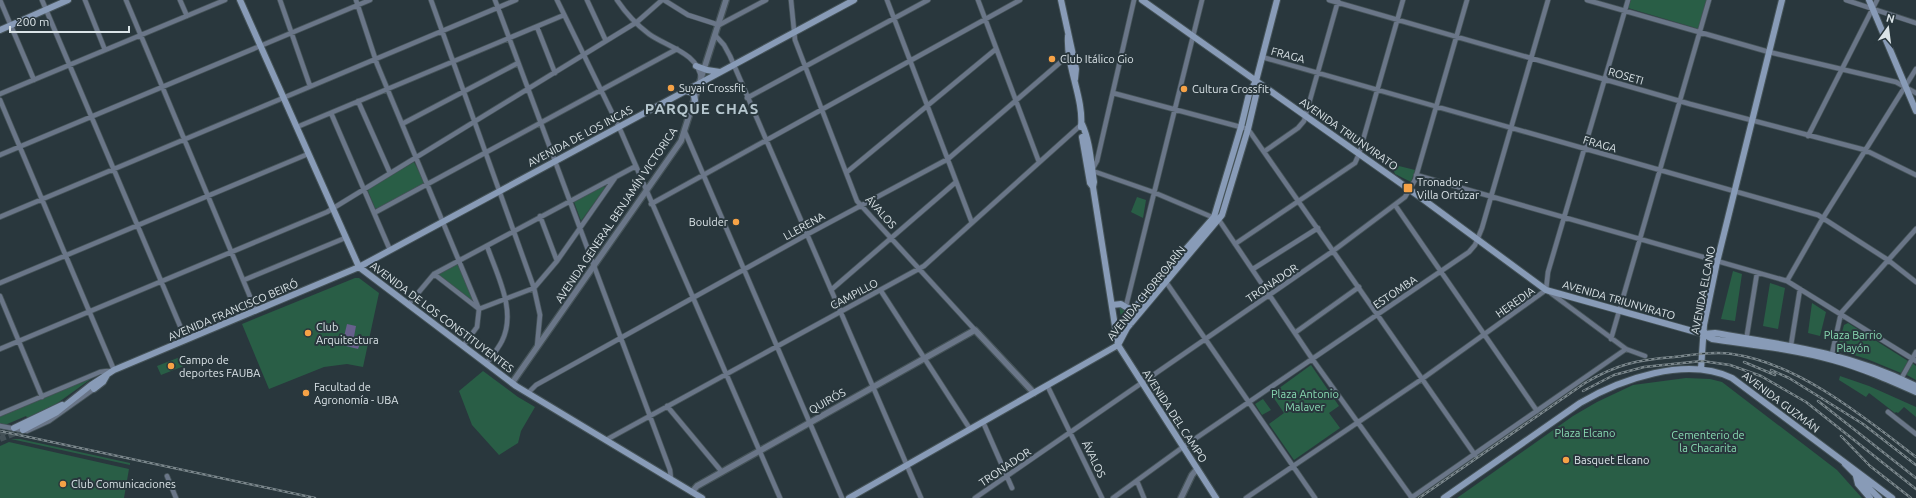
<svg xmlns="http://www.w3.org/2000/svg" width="1916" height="498" font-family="Ubuntu,sans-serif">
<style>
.green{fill:#295e46}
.water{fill:#67608c}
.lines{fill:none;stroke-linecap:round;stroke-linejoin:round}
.secondary-tunnel{stroke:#445157;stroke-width:6;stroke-dasharray:6 3;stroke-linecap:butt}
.minor-casing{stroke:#455358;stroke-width:6}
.tertiary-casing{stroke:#455358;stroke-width:8}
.secondary-casing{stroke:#455358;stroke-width:8}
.minor{stroke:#6a7688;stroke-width:4.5}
.tertiary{stroke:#6a7688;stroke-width:5.5}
.secondary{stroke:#889bb7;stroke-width:6}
.rail-casing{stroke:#7b878c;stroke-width:2.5}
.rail{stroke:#29373d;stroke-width:1;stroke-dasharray:3;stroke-linecap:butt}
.poi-dot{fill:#f6a246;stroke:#29373d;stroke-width:1.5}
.labels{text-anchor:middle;stroke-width:4;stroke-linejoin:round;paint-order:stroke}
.street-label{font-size:11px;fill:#dbe4e8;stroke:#29373d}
.poi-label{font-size:11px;fill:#dbe4e8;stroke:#29373d;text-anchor:start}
.park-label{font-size:11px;fill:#89dbb3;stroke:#29373d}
.district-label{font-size:15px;font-weight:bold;letter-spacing:1px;fill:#b5c6ce;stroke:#29373d}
</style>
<rect width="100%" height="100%" fill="#29373d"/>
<path class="green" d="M1631,0H1707L1699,29L1628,8Z
M414,162L425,183L379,208H375L368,191L369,188Z
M1391,164L1415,170L1411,182L1395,174Z
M604,185L605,188L581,221L574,202Z
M1137,197L1146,200L1143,218L1131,212Z
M458,264L475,305L436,275Z
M1733,271L1742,274L1735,321L1721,319Z
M355,278H359L379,293L363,367L347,364L324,367L269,389L242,324Z
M1770,283L1785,288L1778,329L1763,326Z
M1812,303L1826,312L1820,336L1808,333Z
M1119,306L1127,309L1130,319L1123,328Z
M1848,323L1908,361L1901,373L1867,359L1837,350L1844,325Z
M180,357L184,366L161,375L157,366Z
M1911,362L1916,366V380L1905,374Z
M1311,365L1339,406L1329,413L1340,428L1294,460L1269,424L1284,413L1271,394Z
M483,371L518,397L535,407L521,431L518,443L499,455L472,425L459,391Z
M95,376L52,407L28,419L26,416L5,425L0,423V416L3,414V415Z
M1840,376L1869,386L1916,407V417L1904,407L1898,413L1896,412L1895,413L1869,393L1866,397L1839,380Z
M1686,378L1710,379L1722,382L1837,470L1862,498H1457L1573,416L1597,402L1633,385Z
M1263,399L1271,410L1262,415L1255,404Z
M11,439H20L130,463V465Z
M9,442L129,469L124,498H0V446Z"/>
<path class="water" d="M347,324L356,326L353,342L360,344L358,349L342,345Z"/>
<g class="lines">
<path class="secondary-tunnel" d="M0,434L14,428
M0,439L23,430"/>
<defs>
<path id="minor" d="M0,0L34,80
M42,0L186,340
M85,0L105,50
M126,0L256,311
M180,0L187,16
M280,0L310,86
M356,0L377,64L479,309L477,327L463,346
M431,0L534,288L540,315L537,347
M495,0L670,470L671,479
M557,0L619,127L780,498
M587,0L606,41
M617,0C625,12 637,25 649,34C667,47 699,53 701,79
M664,0L688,15L719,25L766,0
M791,0L795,40L857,201L975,330
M887,0L972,223
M978,0L1039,162
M1329,0L1690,104L1865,150L1916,175
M1587,0L1769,52L1896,82L1916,93
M1846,0L1916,23
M537,27L555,73
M715,35L724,45L730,56L921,498
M1262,57L1818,215L1888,260L1916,282
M1113,93L1248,129L1475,455
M0,94L225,0
M747,98L928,0
M0,100L114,370L100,372L0,414
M358,101L390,173
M331,113L390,250
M402,124L518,63
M297,127L564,15
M685,132L842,498
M1808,136L1877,0
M1265,151L1298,128L1304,121L1338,1
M0,155L370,0
M1090,170L1153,192L1219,220L1313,360L1412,498
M1092,170L1097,161L1134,0
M847,172L996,49
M1416,175L1787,281L1916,361
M651,204L1020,0
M1395,205L1537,411
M374,213L677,49
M540,216L557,261
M0,217L516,0
M1235,244L1355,163L1359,154L1403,0
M1253,269L1318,228
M434,274L479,309L534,288L557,261L615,178
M244,280L345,238
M1787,281L1823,218L1916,69
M1166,282L1315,498
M0,283L308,154
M831,290L956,182
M1546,290L1548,272L1628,0
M881,291L970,429
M1548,291L1626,349L1645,356
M0,296L42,397
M408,305L434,274L636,166
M1126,306L1202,0
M1296,332L1359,287
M1611,339L1709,0
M1746,341L1757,273
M1791,345L1800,289
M0,349L327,212L637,22L662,0
M1832,354L1841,313L1916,229
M486,364C492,356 498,349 502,341C517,311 497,275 487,246
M1901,379L1916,352
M1047,385L1102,498
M528,393L536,385L808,234L948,159L1063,60L1072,56
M667,406L722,472
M1888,412L1916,434
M983,422L1012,488
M0,426L27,431L49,421L94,389
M606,440L924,266L1082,124
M167,476L176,498
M1137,481L1144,498
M975,498L1333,251L1405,197L1415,180L1467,0
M1113,498L1183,447L1469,252L1475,245L1482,228L1548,0
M1246,498L1422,379L1546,290
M1411,498L1626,349"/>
<path id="tertiary" d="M512,383L681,141L726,0
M692,492L697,486L975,330L1034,393
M1181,498L1192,475L1197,469"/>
<path id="secondary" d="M240,0L359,267L516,386L702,498
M1061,0L1076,69L1075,79
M1142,0L1420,197L1546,290L1703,334L1712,339C1752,345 1794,349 1833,360C1862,368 1889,380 1916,392
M1869,0L1916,111
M0,30L68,0
M1068,36C1066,67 1084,98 1081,127
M696,66L707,70L720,72
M686,91L693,93L695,100
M1082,124C1090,141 1091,163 1094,182L1093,187L1118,345L1216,498
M1082,137L1090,183L1093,187
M1112,305L1121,304L1129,309L1132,316L1131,323
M1129,309L1137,305L1214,217L1241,127L1249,94L1256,81
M1703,334L1715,333C1787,345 1849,353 1916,386
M1701,369L1704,325L1717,262L1782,0
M94,389L103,382L107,375
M14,428L62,405
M23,430L57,412L91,385L114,370L359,267L854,0
M1845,464L1879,498
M1856,476L1858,484L1870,498
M849,498L1118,345L1127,328L1222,215L1248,129L1256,95V81L1277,0
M1444,498L1580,403C1621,379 1686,356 1732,378L1892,498"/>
</defs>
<use href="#minor" class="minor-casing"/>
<use href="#tertiary" class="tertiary-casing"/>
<use href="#secondary" class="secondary-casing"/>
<use href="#minor" class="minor"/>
<use href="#tertiary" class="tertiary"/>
<use href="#secondary" class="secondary"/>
<defs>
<path id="rail" d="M1744,362L1775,375
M1771,370L1789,378L1863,424L1916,465
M1583,391L1614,375L1644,367L1702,361L1730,365L1761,376L1806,402L1916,489
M1818,401L1916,478
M0,431L315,498
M1841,436L1870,466L1911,498
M1419,498L1585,383C1617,364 1637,360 1674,357C1693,355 1713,351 1732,354C1798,363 1864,417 1916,457"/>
</defs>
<use href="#rail" class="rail-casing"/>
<use href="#rail" class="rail"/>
</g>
<g class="poi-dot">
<circle cx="1052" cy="59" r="4"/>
<circle cx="671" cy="88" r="4"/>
<circle cx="1184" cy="89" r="4"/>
<rect x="1403" y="183" width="10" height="10" rx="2"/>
<circle cx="736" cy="222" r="4"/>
<circle cx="308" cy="333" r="4"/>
<circle cx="171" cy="366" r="4"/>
<circle cx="306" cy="393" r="4"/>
<circle cx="1566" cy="460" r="4"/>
<circle cx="63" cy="484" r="4"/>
</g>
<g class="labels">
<g class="street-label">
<text transform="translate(1288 55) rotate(15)" y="4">FRAGA</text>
<text transform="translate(1626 76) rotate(16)" y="4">ROSETI</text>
<text transform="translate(1349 134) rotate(35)" y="4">AVENIDA TRIUNVIRATO</text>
<text transform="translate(580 136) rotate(-28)" y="4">AVENIDA DE LOS INCAS</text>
<text transform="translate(1600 144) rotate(16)" y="4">FRAGA</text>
<text transform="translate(881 212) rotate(48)" y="4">ÁVALOS</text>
<text transform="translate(616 215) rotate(-56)" y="4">AVENIDA GENERAL BENJAMÍN VICTORICA</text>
<text transform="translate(804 226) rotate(-29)" y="4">LLERENA</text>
<text transform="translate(1272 283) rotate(-34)" y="4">TRONADOR</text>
<text transform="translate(1703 290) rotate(-79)" y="4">AVENIDA ELCANO</text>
<text transform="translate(1395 292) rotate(-34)" y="4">ESTOMBA</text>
<text transform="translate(1146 293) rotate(-51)" y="4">AVENIDA CHORROARÍN</text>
<text transform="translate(854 294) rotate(-28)" y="4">CAMPILLO</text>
<text transform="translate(1619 300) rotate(16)" y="4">AVENIDA TRIUNVIRATO</text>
<text transform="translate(1515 302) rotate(-35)" y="4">HEREDIA</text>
<text transform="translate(233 310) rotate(-23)" y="4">AVENIDA FRANCISCO BEIRÓ</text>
<text transform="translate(442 317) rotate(37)" y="4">AVENIDA DE LOS CONSTITUYENTES</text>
<text transform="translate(827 401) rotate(-29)" y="4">QUIRÓS</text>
<text transform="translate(1781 402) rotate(37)" y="4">AVENIDA GUZMÁN</text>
<text transform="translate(1175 416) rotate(57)" y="4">AVENIDA DEL CAMPO</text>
<text transform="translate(1094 459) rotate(64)" y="4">ÁVALOS</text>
<text transform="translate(1005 467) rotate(-34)" y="4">TRONADOR</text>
</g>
<g class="poi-label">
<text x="1060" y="63">Club Itálico Gio</text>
<text x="679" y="92">Suyai Crossfit</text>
<text x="1192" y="93">Cultura Crossfit</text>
<text x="1417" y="186">Tronador -<tspan x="1417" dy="13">Villa Ortúzar</tspan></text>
<text x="728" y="226" text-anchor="end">Boulder</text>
<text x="316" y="331">Club<tspan x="316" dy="13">Arquitectura</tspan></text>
<text x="179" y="364">Campo de<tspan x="179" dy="13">deportes FAUBA</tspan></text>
<text x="314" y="391">Facultad de<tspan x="314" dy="13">Agronomía - UBA</tspan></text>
<text x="1574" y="464">Basquet Elcano</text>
<text x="71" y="488">Club Comunicaciones</text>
</g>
<g class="park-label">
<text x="1853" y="339">Plaza Barrio<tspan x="1853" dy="13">Playón</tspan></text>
<text x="1305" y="398">Plaza Antonio<tspan x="1305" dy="13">Malaver</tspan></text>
<text x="1585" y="437">Plaza Elcano</text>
<text x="1708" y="439">Cementerio de<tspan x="1708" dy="13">la Chacarita</tspan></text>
</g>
<g class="district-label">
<text x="702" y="114">PARQUE CHAS</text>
</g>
</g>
<g transform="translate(1888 28) rotate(14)" stroke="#29373d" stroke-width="3" paint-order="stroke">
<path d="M0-3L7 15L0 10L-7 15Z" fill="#dbe4e8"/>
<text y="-6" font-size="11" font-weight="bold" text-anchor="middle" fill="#dbe4e8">N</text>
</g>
<path d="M10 26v6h119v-6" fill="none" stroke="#dbe4e8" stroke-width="2"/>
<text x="16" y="26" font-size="12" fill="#dbe4e8" stroke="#29373d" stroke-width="3" paint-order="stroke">200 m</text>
</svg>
